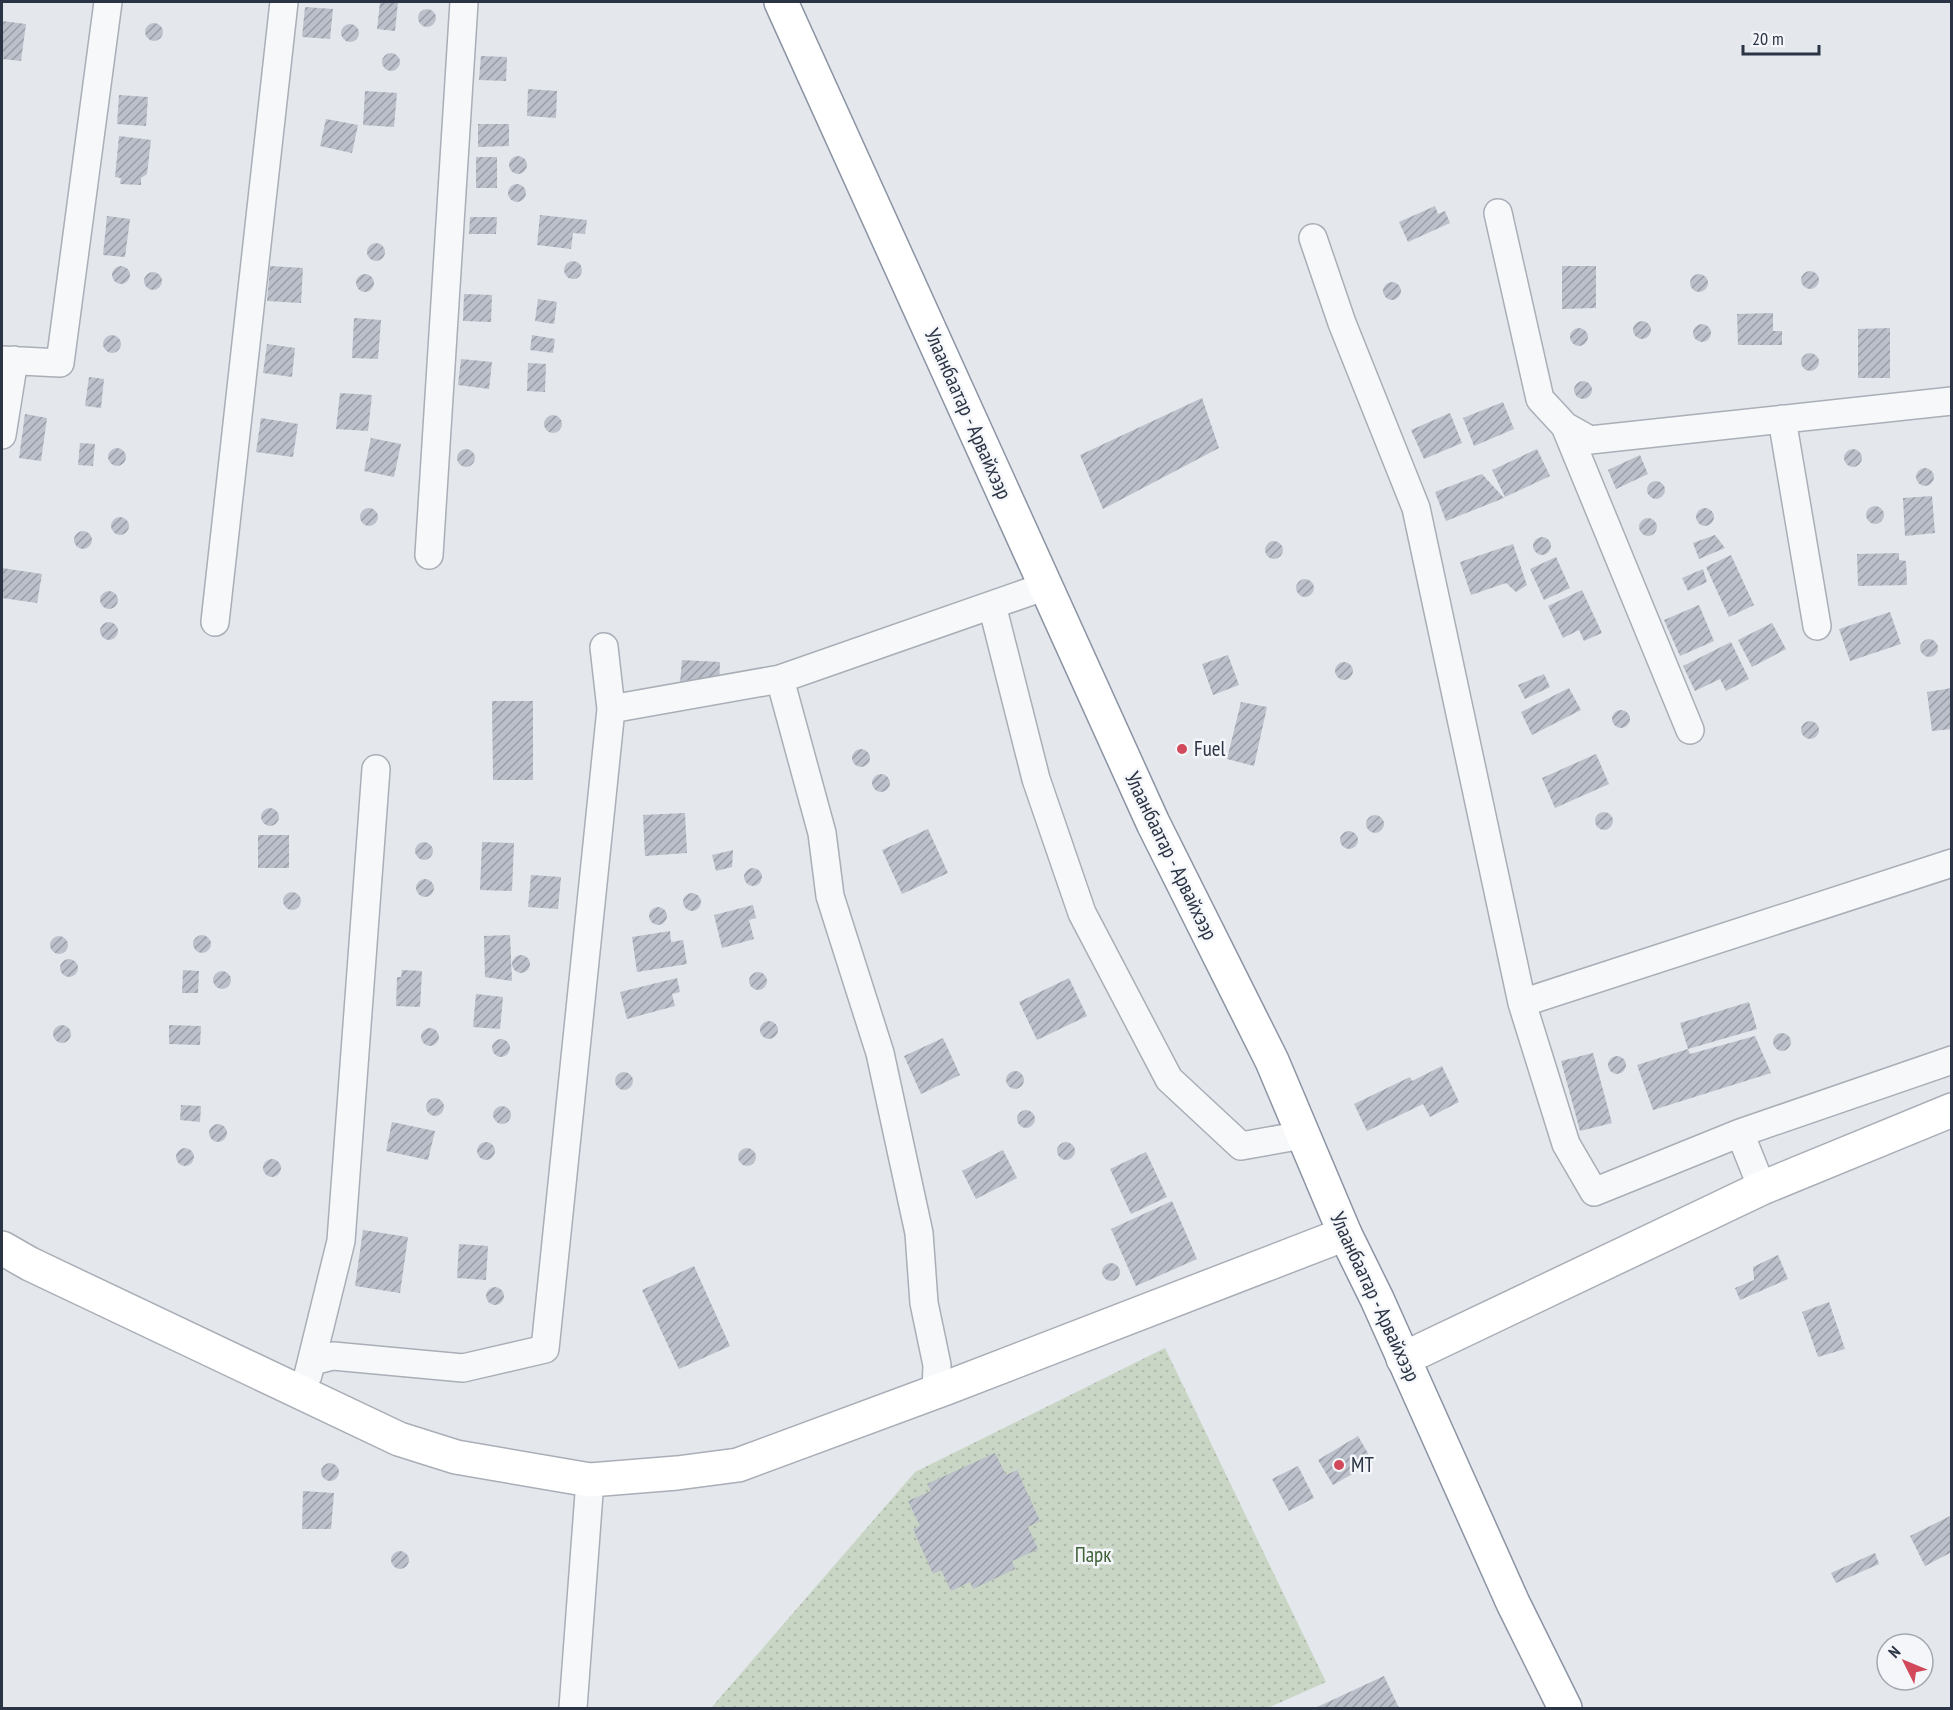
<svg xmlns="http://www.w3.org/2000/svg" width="1953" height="1710" font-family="'PT Sans Narrow',sans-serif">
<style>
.park{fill:url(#park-dots)}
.building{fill:url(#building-hatch)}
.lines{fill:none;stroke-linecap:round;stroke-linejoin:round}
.street-casing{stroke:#a9aeb7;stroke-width:30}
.secondary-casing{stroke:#a9aeb7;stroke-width:36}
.highway-casing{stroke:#8b94a3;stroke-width:36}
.street{stroke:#f7f8fa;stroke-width:27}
.secondary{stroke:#fff;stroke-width:33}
.highway{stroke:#fff;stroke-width:33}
.poi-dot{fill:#d1495b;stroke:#f4f6f9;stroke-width:2}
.labels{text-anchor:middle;stroke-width:5;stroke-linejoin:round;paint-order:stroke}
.street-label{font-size:21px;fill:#2b3445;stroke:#f4f6f9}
.poi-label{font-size:21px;fill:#2b3445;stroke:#f4f6f9;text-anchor:start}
.park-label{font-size:21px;fill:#3f6138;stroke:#f4f6f9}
</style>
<defs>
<pattern id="park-dots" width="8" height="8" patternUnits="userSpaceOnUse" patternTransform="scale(1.5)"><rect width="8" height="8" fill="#c9d6c5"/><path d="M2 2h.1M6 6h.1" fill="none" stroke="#adb8ab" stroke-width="1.8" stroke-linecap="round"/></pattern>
<pattern id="building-hatch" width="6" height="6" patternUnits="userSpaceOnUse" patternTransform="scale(1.5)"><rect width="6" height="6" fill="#bbc0ca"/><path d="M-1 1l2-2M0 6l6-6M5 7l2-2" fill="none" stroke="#989da6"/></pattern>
</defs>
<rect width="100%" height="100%" fill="#e4e7ec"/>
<path class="park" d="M1165,1348L1326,1682L1268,1708H711L915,1472Z"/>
<path class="building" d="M380,2H398L395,31L377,29Z
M305,7L333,9L330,39L302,37Z
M418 18a9 9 0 1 1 18 0a9 9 0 1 1-18 0Z
M2,21L26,24L21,61L2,59Z
M145 32a9 9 0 1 1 18 0a9 9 0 1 1-18 0Z
M341 33a9 9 0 1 1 18 0a9 9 0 1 1-18 0Z
M382 62a9 9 0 1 1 18 0a9 9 0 1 1-18 0Z
M481,56L507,57L506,81L479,80Z
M528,89L557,91L556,118L527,116Z
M365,91L397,93L394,127L363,125Z
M119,95L148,97L146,126L117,124Z
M326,119L358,125L352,153L320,146Z
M478,124H509V146L478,147Z
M119,136L151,140L147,174L141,178V185L120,184L121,178L115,177Z
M509 165a9 9 0 1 1 18 0a9 9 0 1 1-18 0Z
M476,157H497V188H476Z
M508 193a9 9 0 1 1 18 0a9 9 0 1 1-18 0Z
M1435,206L1438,214L1445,211L1450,223L1408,242L1399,222Z
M540,215L587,220L585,234L573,233L571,249L537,245Z
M107,216L130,219L125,257L103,255Z
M470,217H497L496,234H469Z
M367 252a9 9 0 1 1 18 0a9 9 0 1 1-18 0Z
M564 270a9 9 0 1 1 18 0a9 9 0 1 1-18 0Z
M270,266L303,268L301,303L267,301Z
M1562,266H1596V308L1562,309Z
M112 275a9 9 0 1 1 18 0a9 9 0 1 1-18 0Z
M1801 280a9 9 0 1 1 18 0a9 9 0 1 1-18 0Z
M144 281a9 9 0 1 1 18 0a9 9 0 1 1-18 0Z
M1690 283a9 9 0 1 1 18 0a9 9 0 1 1-18 0Z
M356 283a9 9 0 1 1 18 0a9 9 0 1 1-18 0Z
M1383 291a9 9 0 1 1 18 0a9 9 0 1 1-18 0Z
M464,294L492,295L491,322L463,321Z
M538,299L557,302L554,324L535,321Z
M1773,313V331H1782V345H1738L1737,314Z
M354,318L381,320L378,359L352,358Z
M1633 330a9 9 0 1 1 18 0a9 9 0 1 1-18 0Z
M1693 333a9 9 0 1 1 18 0a9 9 0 1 1-18 0Z
M1890,328V378H1858V329Z
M1570 337a9 9 0 1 1 18 0a9 9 0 1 1-18 0Z
M532,335L555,339L553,353L530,350Z
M103 344a9 9 0 1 1 18 0a9 9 0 1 1-18 0Z
M267,344L295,348L292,377L263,373Z
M1801 362a9 9 0 1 1 18 0a9 9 0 1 1-18 0Z
M461,359L492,362L489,389L458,385Z
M528,363L546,364L545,392L527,391Z
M89,377L104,379L101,408L85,406Z
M1574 390a9 9 0 1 1 18 0a9 9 0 1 1-18 0Z
M340,393L372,395L368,431L336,429Z
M1202,398L1219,448L1103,509L1080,455Z
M1503,402L1514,429L1474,446L1463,418Z
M1450,413L1462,443L1424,459L1411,430Z
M25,414L47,418L41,461L19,458Z
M544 424a9 9 0 1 1 18 0a9 9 0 1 1-18 0Z
M261,418L298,424L293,457L256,452Z
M371,438L401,444L394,477L364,471Z
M80,443L95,444L93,466L78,465Z
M108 457a9 9 0 1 1 18 0a9 9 0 1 1-18 0Z
M1537,449L1550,476L1505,497L1492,470Z
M1844 458a9 9 0 1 1 18 0a9 9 0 1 1-18 0Z
M457 458a9 9 0 1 1 18 0a9 9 0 1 1-18 0Z
M1640,455L1648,474L1616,489L1608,470Z
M1916 477a9 9 0 1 1 18 0a9 9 0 1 1-18 0Z
M1482,474L1504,498L1446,521L1435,492Z
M1647 490a9 9 0 1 1 18 0a9 9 0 1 1-18 0Z
M1932,496L1935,533L1905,536L1903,498Z
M1866 515a9 9 0 1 1 18 0a9 9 0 1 1-18 0Z
M1696 517a9 9 0 1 1 18 0a9 9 0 1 1-18 0Z
M360 517a9 9 0 1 1 18 0a9 9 0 1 1-18 0Z
M111 526a9 9 0 1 1 18 0a9 9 0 1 1-18 0Z
M1639 527a9 9 0 1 1 18 0a9 9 0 1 1-18 0Z
M74 540a9 9 0 1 1 18 0a9 9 0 1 1-18 0Z
M1715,535L1725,548L1699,559L1693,543Z
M1533 546a9 9 0 1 1 18 0a9 9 0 1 1-18 0Z
M1265 550a9 9 0 1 1 18 0a9 9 0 1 1-18 0Z
M1513,544L1527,585L1516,592L1506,583L1471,595L1460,562Z
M1899,553V560L1906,561L1907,585L1858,586L1857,554Z
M1731,555L1754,605L1729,617L1706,567Z
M1556,557L1570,588L1544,600L1530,569Z
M2,568L42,574L37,603L2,598Z
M1703,569L1707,582L1688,591L1682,578Z
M1296 588a9 9 0 1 1 18 0a9 9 0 1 1-18 0Z
M1582,590L1602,633L1584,641L1579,630L1563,638L1548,606Z
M100 600a9 9 0 1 1 18 0a9 9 0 1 1-18 0Z
M1699,605L1714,641L1680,656L1664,620Z
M1890,612L1901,644L1850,661L1839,629Z
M100 631a9 9 0 1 1 18 0a9 9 0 1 1-18 0Z
M1772,623L1786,649L1752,667L1738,640Z
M1920 648a9 9 0 1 1 18 0a9 9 0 1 1-18 0Z
M1731,642L1749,679L1726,691L1720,679L1695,691L1683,666Z
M1228,655L1239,685L1213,695L1202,664Z
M682,660L720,662L719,686L680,683Z
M1335 671a9 9 0 1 1 18 0a9 9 0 1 1-18 0Z
M1544,674L1550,687L1525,699L1518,685Z
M1569,688L1581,710L1532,735L1521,712Z
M1952,688V729L1932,731L1927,692Z
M492,701H533V780H493Z
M1241,702L1267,707L1254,766L1227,759Z
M1612 719a9 9 0 1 1 18 0a9 9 0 1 1-18 0Z
M1801 730a9 9 0 1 1 18 0a9 9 0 1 1-18 0Z
M852 758a9 9 0 1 1 18 0a9 9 0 1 1-18 0Z
M1596,754L1609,784L1555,808L1542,778Z
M872 783a9 9 0 1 1 18 0a9 9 0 1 1-18 0Z
M261 817a9 9 0 1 1 18 0a9 9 0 1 1-18 0Z
M1595 821a9 9 0 1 1 18 0a9 9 0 1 1-18 0Z
M685,813L687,853L645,856L643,815Z
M1366 824a9 9 0 1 1 18 0a9 9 0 1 1-18 0Z
M928,829L948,873L902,894L882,850Z
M1340 840a9 9 0 1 1 18 0a9 9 0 1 1-18 0Z
M258,835H289V868H258Z
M482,842L514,843L512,891L480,890Z
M415 851a9 9 0 1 1 18 0a9 9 0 1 1-18 0Z
M733,850L732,867L716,871L712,855Z
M744 877a9 9 0 1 1 18 0a9 9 0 1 1-18 0Z
M531,875L561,877L558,909L528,907Z
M416 888a9 9 0 1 1 18 0a9 9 0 1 1-18 0Z
M283 901a9 9 0 1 1 18 0a9 9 0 1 1-18 0Z
M683 902a9 9 0 1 1 18 0a9 9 0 1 1-18 0Z
M753,905L756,918L749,920L754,939L722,948L714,915Z
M649 916a9 9 0 1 1 18 0a9 9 0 1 1-18 0Z
M670,931L671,942L683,940L687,964L637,972L632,937Z
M510,935L512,981L485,977L484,936Z
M193 944a9 9 0 1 1 18 0a9 9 0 1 1-18 0Z
M50 945a9 9 0 1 1 18 0a9 9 0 1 1-18 0Z
M512 964a9 9 0 1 1 18 0a9 9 0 1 1-18 0Z
M60 968a9 9 0 1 1 18 0a9 9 0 1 1-18 0Z
M183,970L199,971L198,993H182Z
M402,970L422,971L420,1007L396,1006L397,977H401Z
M213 980a9 9 0 1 1 18 0a9 9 0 1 1-18 0Z
M749 981a9 9 0 1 1 18 0a9 9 0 1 1-18 0Z
M677,978L680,992L672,994L675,1006L627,1019L620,992Z
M1069,978L1087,1016L1037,1040L1019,1002Z
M476,994L503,997L500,1029L473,1027Z
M1749,1002L1757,1029L1688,1049L1680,1023Z
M760 1030a9 9 0 1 1 18 0a9 9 0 1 1-18 0Z
M169,1025L201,1026L200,1045L169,1044Z
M53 1034a9 9 0 1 1 18 0a9 9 0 1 1-18 0Z
M421 1037a9 9 0 1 1 18 0a9 9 0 1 1-18 0Z
M1773 1042a9 9 0 1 1 18 0a9 9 0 1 1-18 0Z
M1755,1036L1771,1073L1653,1110L1637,1065L1688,1049L1690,1054Z
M943,1038L960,1075L921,1094L904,1056Z
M492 1048a9 9 0 1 1 18 0a9 9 0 1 1-18 0Z
M1593,1053L1612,1123L1580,1131L1561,1061Z
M1608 1065a9 9 0 1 1 18 0a9 9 0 1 1-18 0Z
M1442,1066L1459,1102L1430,1117L1423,1104L1367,1131L1354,1104L1410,1077L1412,1081Z
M1006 1080a9 9 0 1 1 18 0a9 9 0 1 1-18 0Z
M615 1081a9 9 0 1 1 18 0a9 9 0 1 1-18 0Z
M426 1107a9 9 0 1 1 18 0a9 9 0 1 1-18 0Z
M181,1105L201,1106L200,1122L180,1120Z
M493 1115a9 9 0 1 1 18 0a9 9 0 1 1-18 0Z
M1017 1119a9 9 0 1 1 18 0a9 9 0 1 1-18 0Z
M392,1122L435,1131L428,1160L386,1151Z
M209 1133a9 9 0 1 1 18 0a9 9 0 1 1-18 0Z
M1057 1151a9 9 0 1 1 18 0a9 9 0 1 1-18 0Z
M477 1151a9 9 0 1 1 18 0a9 9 0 1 1-18 0Z
M738 1157a9 9 0 1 1 18 0a9 9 0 1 1-18 0Z
M176 1157a9 9 0 1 1 18 0a9 9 0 1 1-18 0Z
M1003,1150L1017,1178L976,1199L962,1171Z
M1146,1152L1167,1197L1131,1214L1110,1169Z
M263 1168a9 9 0 1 1 18 0a9 9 0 1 1-18 0Z
M1172,1201L1197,1259L1136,1286L1111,1229Z
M363,1230L408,1237L400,1293L355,1286Z
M459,1244L488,1246L486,1280L457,1278Z
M1778,1255L1788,1279L1740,1300L1735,1288L1754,1280L1753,1267Z
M1102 1272a9 9 0 1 1 18 0a9 9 0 1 1-18 0Z
M694,1266L730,1346L679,1369L642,1290Z
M486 1296a9 9 0 1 1 18 0a9 9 0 1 1-18 0Z
M1829,1302L1845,1349L1818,1357L1802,1312Z
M1358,1436L1373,1462L1333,1485L1318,1460Z
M995,1453L1006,1475L1017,1470L1040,1521L1028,1527L1038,1549L1012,1561L1015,1569L973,1589L970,1582L951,1591L941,1570L933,1574L913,1529L920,1526L908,1501L931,1491L927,1484Z
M321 1472a9 9 0 1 1 18 0a9 9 0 1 1-18 0Z
M1298,1466L1314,1498L1289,1511L1272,1479Z
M303,1491L334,1493L331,1529H302Z
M1952,1515V1552L1925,1566L1910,1536Z
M391 1560a9 9 0 1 1 18 0a9 9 0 1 1-18 0Z
M1875,1553L1879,1564L1836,1583L1831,1573Z
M1384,1676L1399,1708H1315Z"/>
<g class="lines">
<defs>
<path id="street" d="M1498,213L1540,399L1565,426L1590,440L1952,401
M1313,238L1342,323L1416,508L1522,1003L1566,1144L1594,1192L1740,1133L1762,1188
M2,360L60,363L108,2
M1782,419L1817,626
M1565,426L1690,730
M2,435L14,360
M429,555L464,2
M992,605L1036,779L1082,913L1169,1079L1241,1146L1303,1135
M215,622L284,2
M780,679L822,833L830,896L880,1053L919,1233L924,1303L937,1365L936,1392
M611,709L780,679L1046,586
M1522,1003L1952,863
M1740,1133L1952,1060
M313,1361L333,1356L463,1368L545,1349L611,709L604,647
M308,1375L341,1241L376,769
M573,1708L590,1480"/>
<path id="secondary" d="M2,1248L30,1264L399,1439L456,1457L590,1480L677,1473L738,1465L946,1388L1345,1234
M1403,1359L1762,1188L1952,1110"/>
<path id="highway" d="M781,2L1153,823L1272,1061L1345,1234L1377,1299L1513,1603L1565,1708"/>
</defs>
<use href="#street" class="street-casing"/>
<use href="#secondary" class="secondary-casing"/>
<use href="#highway" class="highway-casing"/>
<use href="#street" class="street"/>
<use href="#secondary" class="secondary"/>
<use href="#highway" class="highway"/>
</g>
<g class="poi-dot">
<circle cx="1182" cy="749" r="6"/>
<circle cx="1339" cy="1465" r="6"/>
</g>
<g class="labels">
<g class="street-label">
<text transform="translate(968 414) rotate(66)" y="7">Улаанбаатар - Арвайхээр</text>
<text transform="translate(1171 856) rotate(64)" y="7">Улаанбаатар - Арвайхээр</text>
<text transform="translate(1375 1297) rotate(65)" y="7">Улаанбаатар - Арвайхээр</text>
</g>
<g class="poi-label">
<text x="1194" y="756">Fuel</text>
<text x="1351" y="1472">МТ</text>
</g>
<g class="park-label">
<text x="1093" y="1562">Парк</text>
</g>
</g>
<rect width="1953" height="1710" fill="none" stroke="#2b3445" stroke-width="6"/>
<g transform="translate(1905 1662) rotate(313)"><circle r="28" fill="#f4f6f9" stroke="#a4a8b1" stroke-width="1.5"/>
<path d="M0-4.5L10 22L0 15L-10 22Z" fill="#d1495b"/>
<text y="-9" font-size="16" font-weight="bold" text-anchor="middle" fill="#2b3445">N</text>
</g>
<path d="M1743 45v9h76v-9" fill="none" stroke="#2b3445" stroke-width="3"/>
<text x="1752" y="45" font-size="18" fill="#2b3445" stroke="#f4f6f9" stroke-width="4.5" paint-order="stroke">20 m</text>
</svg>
